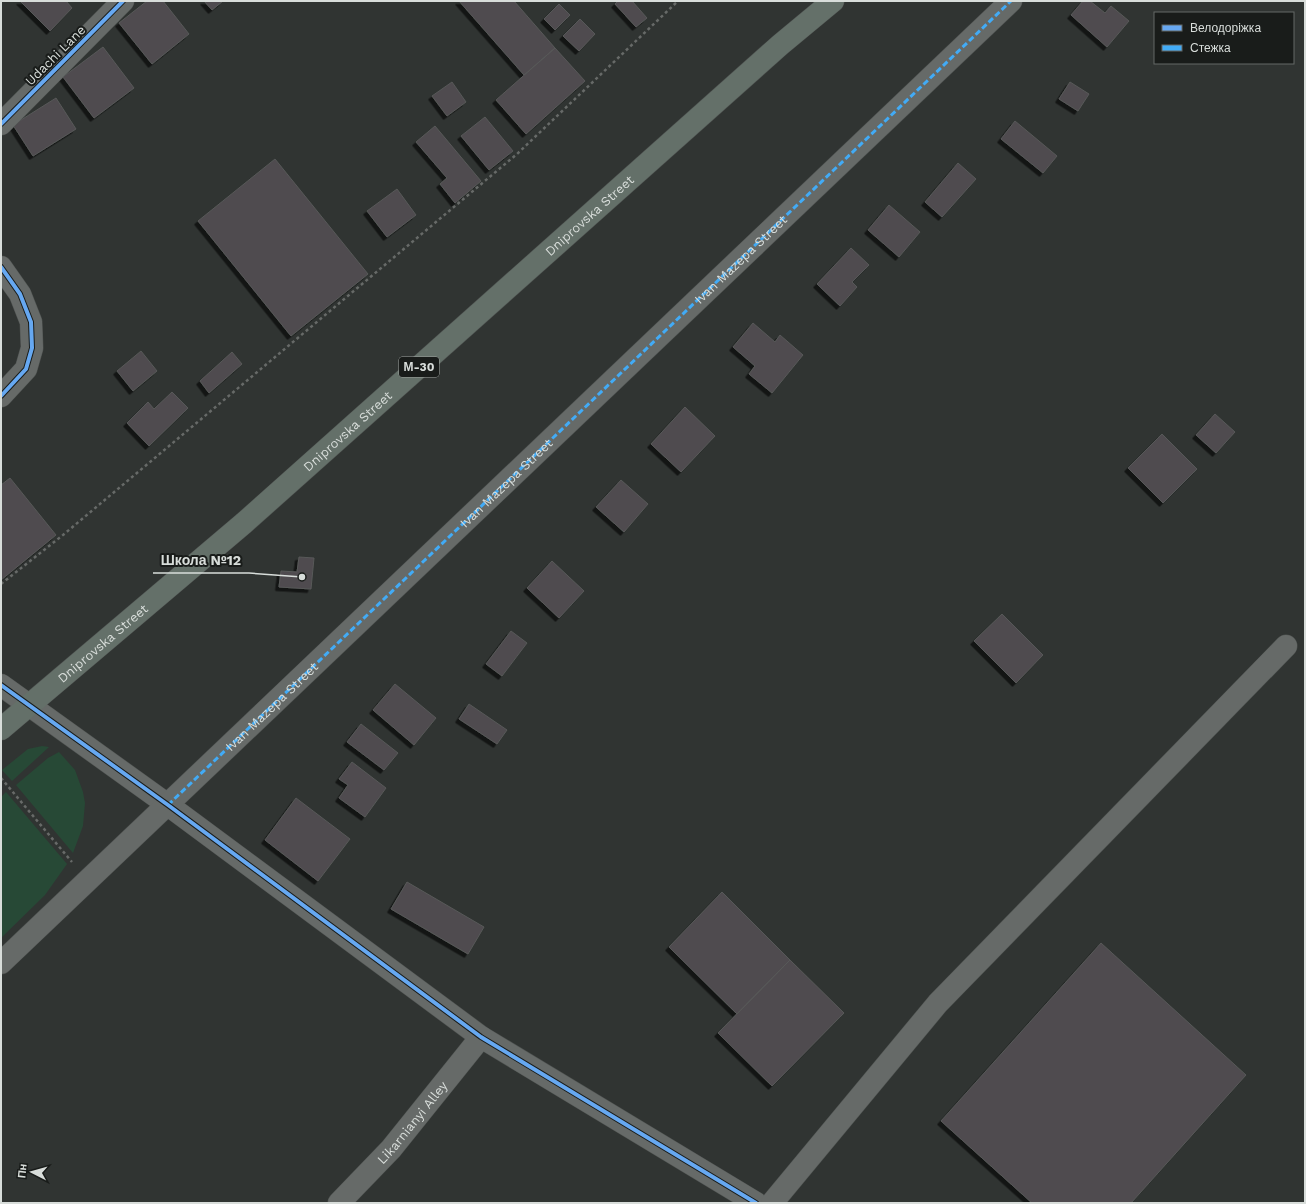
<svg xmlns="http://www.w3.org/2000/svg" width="1306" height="1204" font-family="'Work Sans',sans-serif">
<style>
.green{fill:#274936}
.building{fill:#504b50;stroke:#575958;filter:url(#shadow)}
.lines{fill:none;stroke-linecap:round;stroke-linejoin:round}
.minor-casing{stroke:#4e5250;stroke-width:23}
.highway-casing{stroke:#4e5250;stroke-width:23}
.path{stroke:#676a68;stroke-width:2.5;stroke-dasharray:3 3;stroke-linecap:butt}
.minor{stroke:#666a68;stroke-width:22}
.highway{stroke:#647069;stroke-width:22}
.quiet{stroke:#42abf6;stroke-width:3;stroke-dasharray:6 3;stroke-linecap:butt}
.cycleway-casing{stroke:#191c1a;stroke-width:6}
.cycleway{stroke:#66a8f1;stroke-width:4}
.labels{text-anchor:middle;stroke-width:4;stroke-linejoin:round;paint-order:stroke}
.shield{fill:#191c1a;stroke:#9fa3a0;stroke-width:1}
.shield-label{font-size:12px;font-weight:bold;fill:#d8ddda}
.street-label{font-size:13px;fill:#d8ddda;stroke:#191c1a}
.leader{fill:none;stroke:#d8ddda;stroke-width:1.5}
.callout-dot{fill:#d8ddda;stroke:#191c1a;stroke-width:1.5}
.callout-label{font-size:14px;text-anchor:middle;font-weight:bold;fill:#d8ddda;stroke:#191c1a;stroke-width:4;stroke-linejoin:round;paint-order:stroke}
</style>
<defs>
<filter id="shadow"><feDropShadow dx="-3.5" dy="3.5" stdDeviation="0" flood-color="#0009"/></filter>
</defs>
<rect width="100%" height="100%" fill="#303432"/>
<path class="green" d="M42,746L49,747L12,781L2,770L28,749Z
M59,752L75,770L83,792L85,803L83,826L73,853L16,785L48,758Z
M6,792L67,864L45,895L1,938V797Z"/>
<path class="building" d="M20,1H66L72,8L50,31Z
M147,1H163L189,34L152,64L119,23Z
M204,1H223L212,10Z
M459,1H514L555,48L524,75Z
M618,1H632L647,18L636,27L615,4Z
M1083,1H1090L1105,13L1111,6L1129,21L1107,47L1071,15Z
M559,4L570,15L555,30L544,19Z
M580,19L595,34L579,51L563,36Z
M103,47L134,88L94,118L63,77Z
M555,48L585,81L526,134L496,100Z
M452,82L466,102L447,116L432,96Z
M1070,82L1089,94L1078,111L1059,99Z
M56,98L76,129L33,156L13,125Z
M485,117L513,151L489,170L461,136Z
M1015,121L1057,156L1043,173L1001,139Z
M435,126L481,181L455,203L440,184L447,178L416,142Z
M275,159L368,274L291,336L198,221Z
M958,163L976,179L942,217L925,202Z
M397,189L416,215L387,237L367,211Z
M889,205L920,232L899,257L868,230Z
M851,248L869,265L852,282L857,287L840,306L817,284Z
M753,323L775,342L780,335L803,355L772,393L749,374L755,366L733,347Z
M141,351L157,371L133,391L117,371Z
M232,352L242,364L209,393L200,381Z
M172,392L188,408L149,446L127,423L148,402L154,409Z
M685,407L715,436L681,472L651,444Z
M1215,414L1235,432L1216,453L1196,435Z
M1162,434L1197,469L1163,503L1128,468Z
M10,478L56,535L1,580V485Z
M621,480L648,504L624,532L596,507Z
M299,557L314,558L311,589L279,587L281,571L297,572Z
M552,561L584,591L559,618L527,588Z
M1002,614L1043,655L1016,683L974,641Z
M511,631L527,643L502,676L486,664Z
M395,684L436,718L414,745L373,710Z
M469,704L507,730L497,744L459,719Z
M361,724L398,753L384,770L347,742Z
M352,762L386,788L365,817L339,798L348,785L339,779Z
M296,798L350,839L318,881L265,840Z
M407,882L484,927L468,954L391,909Z
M722,892L790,960L737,1014L669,947Z
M1101,943L1246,1075L1131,1203H1032L941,1121Z
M790,960L844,1013L772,1086L718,1033Z"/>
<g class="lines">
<defs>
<g id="minor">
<path d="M1,124L123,1"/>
<path d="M1,267L20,294L31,322L32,348L26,369L1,396"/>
<path d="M1,685L168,805L481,1037L756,1203"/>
<path d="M1,963L1011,1"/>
<path id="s1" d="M339,1203L391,1149L481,1037"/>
<path d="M772,1203L938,1003L1286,646"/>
</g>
<g id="highway">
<path id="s2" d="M1,729L244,523L780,45L833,1"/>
</g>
</defs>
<use href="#minor" class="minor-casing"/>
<use href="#highway" class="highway-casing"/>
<path class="path" d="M1,584L63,535L517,154L678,1
M1,778L72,862"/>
<use href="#minor" class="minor"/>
<use href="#highway" class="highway"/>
<path class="quiet" id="s3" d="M168,805L1011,1"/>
<defs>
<path id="cycleway" d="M1,124L123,1
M1,267L20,294L31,322L32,348L26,369L1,396
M1,685L168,805L481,1037L756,1203"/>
</defs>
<use href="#cycleway" class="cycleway-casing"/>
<use href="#cycleway" class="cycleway"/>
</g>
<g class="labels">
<rect class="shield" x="399" y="357" width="40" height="20" rx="3"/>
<g class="shield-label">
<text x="419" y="371">М-30</text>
</g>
<g class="street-label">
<text transform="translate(55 55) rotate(-45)" y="5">Udachi Lane</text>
<text dy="5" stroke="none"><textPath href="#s2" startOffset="781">Dniprovska Street</textPath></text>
<text dy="5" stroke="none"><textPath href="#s3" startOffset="791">Ivan Mazepa Street</textPath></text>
<text dy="5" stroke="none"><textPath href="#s2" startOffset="457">Dniprovska Street</textPath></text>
<text dy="5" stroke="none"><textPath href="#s3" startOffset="467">Ivan Mazepa Street</textPath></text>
<text dy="5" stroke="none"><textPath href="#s2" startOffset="133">Dniprovska Street</textPath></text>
<text dy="5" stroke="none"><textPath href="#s3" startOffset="143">Ivan Mazepa Street</textPath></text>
<text dy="5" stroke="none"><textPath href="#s1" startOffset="109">Likarnianyi Alley</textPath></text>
</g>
</g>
<path class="leader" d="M302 577L249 573H153"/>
<circle class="callout-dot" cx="302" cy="577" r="4"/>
<g class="callout-label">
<text x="201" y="565">Школа №12</text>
</g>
<rect width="1306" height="1204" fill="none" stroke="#d8ddda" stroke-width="4"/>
<rect x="1154" y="12" width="140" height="52" fill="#191c1a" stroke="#656967"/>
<rect x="1162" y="25" width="20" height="6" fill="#66a8f1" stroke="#656967"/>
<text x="1190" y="32" font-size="12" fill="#d8ddda">Велодоріжка</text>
<rect x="1162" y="45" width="20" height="6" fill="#42abf6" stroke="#656967"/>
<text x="1190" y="52" font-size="12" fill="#d8ddda">Стежка</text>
<g transform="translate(32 1172) rotate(276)" stroke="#191c1a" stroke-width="3" paint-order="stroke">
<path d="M0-3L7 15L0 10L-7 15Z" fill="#d8ddda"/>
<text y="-6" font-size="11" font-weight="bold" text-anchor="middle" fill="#d8ddda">Пн</text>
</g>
</svg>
